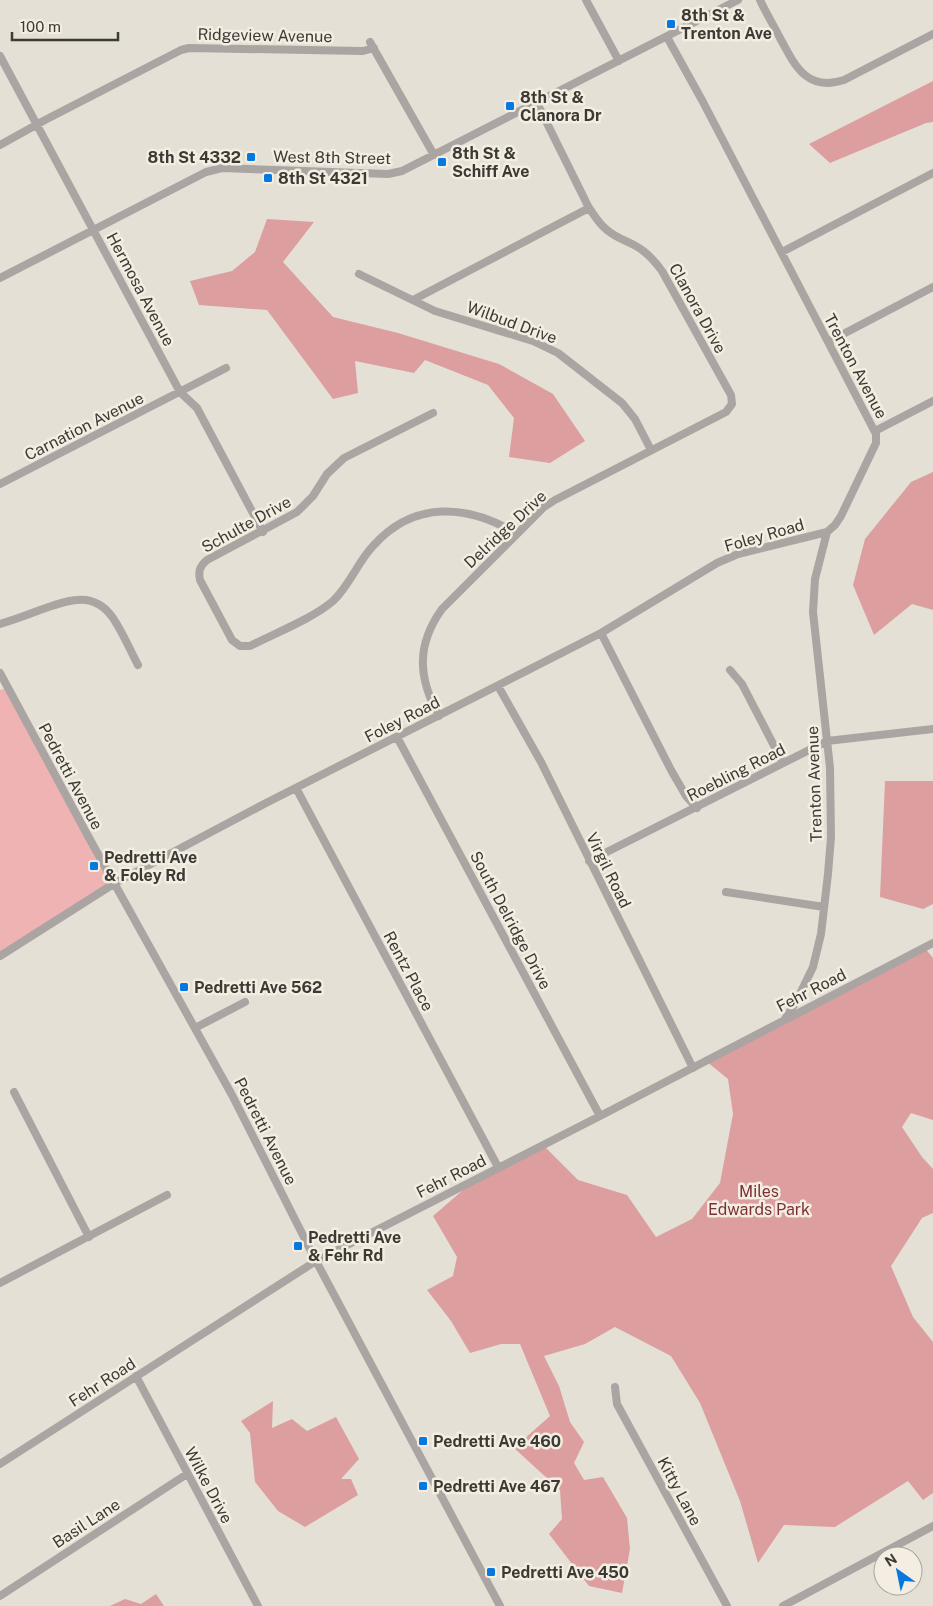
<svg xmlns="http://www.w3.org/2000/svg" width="933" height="1606" font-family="'Public Sans',sans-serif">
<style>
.green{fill:#f0b3b4}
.forest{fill:#dc9e9e}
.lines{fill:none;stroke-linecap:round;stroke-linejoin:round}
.minor{stroke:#aaa5a2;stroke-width:8}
.poi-dot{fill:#0579e0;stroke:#f3ede2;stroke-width:2}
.labels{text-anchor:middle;stroke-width:5;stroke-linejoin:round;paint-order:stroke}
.poi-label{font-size:16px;font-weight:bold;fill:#3c3a35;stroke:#f3ede2;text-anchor:start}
.street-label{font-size:16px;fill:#3c3a35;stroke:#f3ede2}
.park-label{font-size:16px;fill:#7c3137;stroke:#f3ede2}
</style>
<rect width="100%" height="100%" fill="#e5e0d5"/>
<path class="green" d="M8,688L115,883L0,956V690Z"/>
<path class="forest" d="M933,81V122L926,123L830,163L809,144Z
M267,219L314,222L283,262L333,317L398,333L499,364L553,394L585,441L550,463L509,457L514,418L488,385L425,360L414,373L355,361L358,393L333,399L267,310L199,305L190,281L232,271L255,252Z
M933,472V610L912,604L874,635L853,585L865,539L911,482Z
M885,781H933V904L923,909L880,897Z
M924,947L933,958V1120L911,1113L902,1127L922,1157L933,1169V1213L922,1218L891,1266L913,1317L933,1342V1493L923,1500L908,1481L835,1527L784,1525L758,1563L740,1501L700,1403L671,1356L615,1327L585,1344L544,1356L559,1386L570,1422L584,1442L574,1463L584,1480L603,1477L627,1518L630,1549L622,1593L589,1586L549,1534L562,1519L560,1490L514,1448L550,1416L520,1344H501L470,1353L451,1321L427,1290L453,1276L457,1257L433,1216L477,1178L543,1145L578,1180L627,1195L656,1237L692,1219L720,1183L733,1114L728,1079L706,1061Z
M273,1401L272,1428L292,1419L307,1431L336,1417L359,1459L341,1479H351L358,1495L305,1527L278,1511L255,1482L250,1433L241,1421Z
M156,1594L164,1606H110L125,1599L141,1604Z"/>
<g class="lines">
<path class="minor" d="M586,0L619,61
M760,0C766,13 774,26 780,38C795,66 807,92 844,80L933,34
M667,37L703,102L876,434V443L841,516L835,525L827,532L815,579L813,612L830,768L831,837L828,874L821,934L813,967L796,1002L785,1019
M370,42L434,155
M0,56L180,392L197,408L263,532
M0,145L45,120L181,50L189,48L363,51L374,48
M782,252L933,173
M359,274L435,311L533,341L558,353L622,403L635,419L651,450
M0,278L206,172L222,168L388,174L402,171L738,0
M413,300L589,208
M828,342L933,287
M433,413L344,458L327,474L313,496L297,512L207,560C200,566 198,571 200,580L232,640L240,646H250C275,633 312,619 333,601C350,585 357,563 373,546C414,500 468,504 517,534
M875,431L933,401
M0,484L226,368
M0,624C13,620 27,615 40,610C66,601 93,589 113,618C123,633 130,650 138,665
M601,633L671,770L686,796L697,808
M730,670L742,684L783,763
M0,673L88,836L232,1095L316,1261L500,1606
M498,686L541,762L693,1068
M439,716C418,678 416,645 442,609L544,507L555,500L726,412L732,404L731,395L662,271C654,260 646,251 634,245C624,240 615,237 607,230C599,224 595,216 589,208L537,103
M397,737L600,1116
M296,788L498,1167
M589,861L827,741L933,729
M726,892L824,907
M0,956L115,883L266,803L601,633L717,563L738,554L827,532
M195,1028L245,1002
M14,1092L89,1237
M0,1283L167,1195
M136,1376L258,1606
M615,1387L617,1404L727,1606
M0,1464L316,1261L600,1116L933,943
M0,1596L187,1474
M783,1606L933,1526"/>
</g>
<g class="poi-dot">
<rect x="666" y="19" width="10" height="10" rx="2.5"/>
<rect x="505" y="101" width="10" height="10" rx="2.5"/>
<rect x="246" y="152" width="10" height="10" rx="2.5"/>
<rect x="437" y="157" width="10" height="10" rx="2.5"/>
<rect x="263" y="173" width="10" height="10" rx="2.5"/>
<rect x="89" y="861" width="10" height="10" rx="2.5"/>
<rect x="179" y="982" width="10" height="10" rx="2.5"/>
<rect x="293" y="1241" width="10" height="10" rx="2.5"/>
<rect x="418" y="1436" width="10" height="10" rx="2.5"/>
<rect x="418" y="1481" width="10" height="10" rx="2.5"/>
<rect x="486" y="1567" width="10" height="10" rx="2.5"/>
</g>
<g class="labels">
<g class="poi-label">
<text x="681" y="21">8th St &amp;<tspan x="681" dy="18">Trenton Ave</tspan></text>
<text x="520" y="103">8th St &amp;<tspan x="520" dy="18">Clanora Dr</tspan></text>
<text x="452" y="159">8th St &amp;<tspan x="452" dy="18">Schiff Ave</tspan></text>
<text x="241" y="163" text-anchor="end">8th St 4332</text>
<text x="278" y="184">8th St 4321</text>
<text x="104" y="863">Pedretti Ave<tspan x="104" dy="18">&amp; Foley Rd</tspan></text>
<text x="194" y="993">Pedretti Ave 562</text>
<text x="308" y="1243">Pedretti Ave<tspan x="308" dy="18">&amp; Fehr Rd</tspan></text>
<text x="433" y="1447">Pedretti Ave 460</text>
<text x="433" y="1492">Pedretti Ave 467</text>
<text x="501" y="1578">Pedretti Ave 450</text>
</g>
<g class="street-label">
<text transform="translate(265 35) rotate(1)" y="6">Ridgeview Avenue</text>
<text transform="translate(332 157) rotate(1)" y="6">West 8th Street</text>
<text transform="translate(141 289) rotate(62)" y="6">Hermosa Avenue</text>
<text transform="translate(698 308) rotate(61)" y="6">Clanora Drive</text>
<text transform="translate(512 322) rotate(20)" y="6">Wilbud Drive</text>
<text transform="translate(856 366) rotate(62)" y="6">Trenton Avenue</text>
<text transform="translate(84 426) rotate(-27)" y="6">Carnation Avenue</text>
<text transform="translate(246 524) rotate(-29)" y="6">Schulte Drive</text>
<text transform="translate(505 529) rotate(-43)" y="6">Delridge Drive</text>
<text transform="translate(764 535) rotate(-16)" y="6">Foley Road</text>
<text transform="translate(402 719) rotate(-27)" y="6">Foley Road</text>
<text transform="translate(736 772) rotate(-27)" y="6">Roebling Road</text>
<text transform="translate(71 776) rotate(62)" y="6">Pedretti Avenue</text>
<text transform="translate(814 784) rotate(-92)" y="6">Trenton Avenue</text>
<text transform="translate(609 870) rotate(64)" y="6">Virgil Road</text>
<text transform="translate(511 920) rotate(62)" y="6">South Delridge Drive</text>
<text transform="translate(409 971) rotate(62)" y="6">Rentz Place</text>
<text transform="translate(811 990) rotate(-27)" y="6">Fehr Road</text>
<text transform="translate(266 1131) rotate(63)" y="6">Pedretti Avenue</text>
<text transform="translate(451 1176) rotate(-27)" y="6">Fehr Road</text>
<text transform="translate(102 1382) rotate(-33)" y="6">Fehr Road</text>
<text transform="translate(209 1485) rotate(62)" y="6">Wilke Drive</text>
<text transform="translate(680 1491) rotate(62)" y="6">Kitty Lane</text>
<text transform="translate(86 1523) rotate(-33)" y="6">Basil Lane</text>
</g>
<g class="park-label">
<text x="759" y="1197">Miles<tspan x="759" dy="18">Edwards Park</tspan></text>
</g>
</g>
<g transform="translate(898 1571) rotate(327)"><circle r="24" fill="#f3ede2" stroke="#aaa59d"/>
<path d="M0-4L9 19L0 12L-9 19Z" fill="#0579e0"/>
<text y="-8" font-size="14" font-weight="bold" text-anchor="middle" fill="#3c3a35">N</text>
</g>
<path d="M12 32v8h106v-8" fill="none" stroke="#3c3a35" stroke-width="2.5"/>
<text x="20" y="32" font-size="15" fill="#3c3a35" stroke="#f3ede2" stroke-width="4" paint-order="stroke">100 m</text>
</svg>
